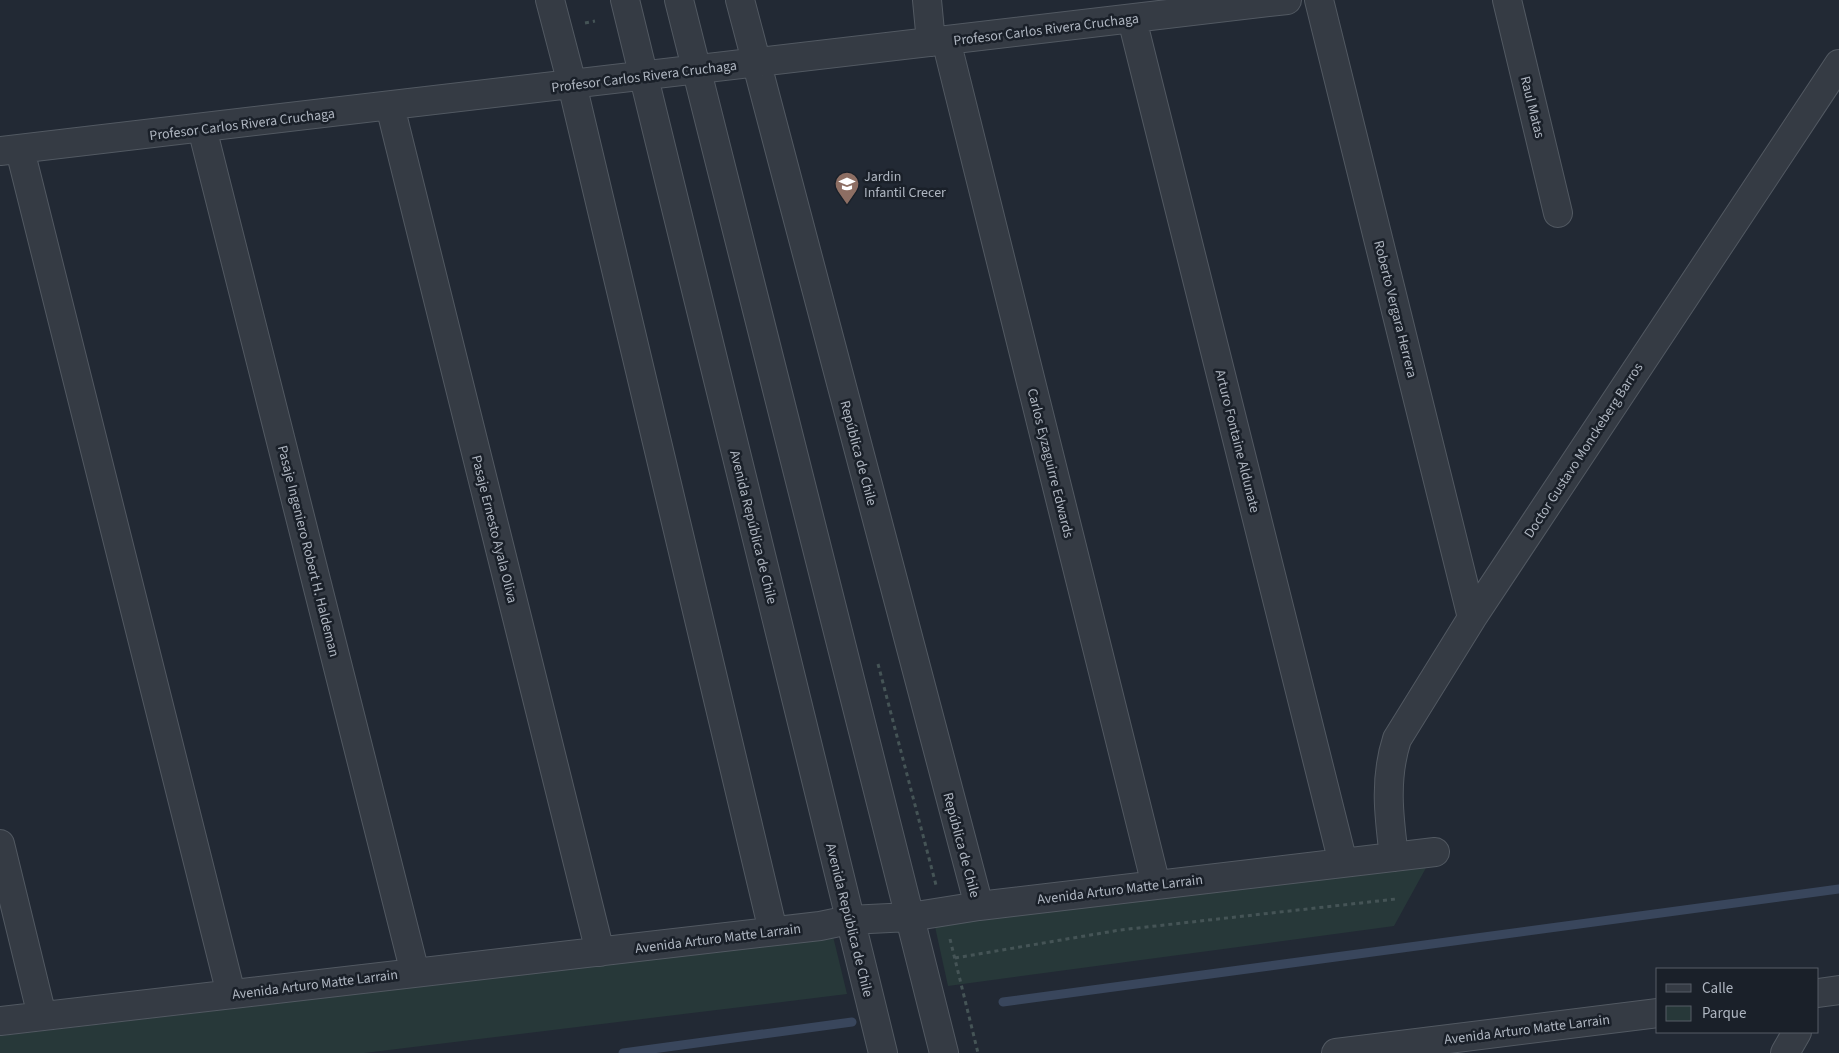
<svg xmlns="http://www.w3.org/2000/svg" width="1839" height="1053" font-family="'Source Sans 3',sans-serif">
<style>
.park{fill:#273839}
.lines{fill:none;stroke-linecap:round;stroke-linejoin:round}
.stream{stroke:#39465c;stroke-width:9}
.minor-casing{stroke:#525962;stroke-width:30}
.path{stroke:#455456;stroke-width:3;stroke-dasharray:4 4;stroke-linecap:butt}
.minor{stroke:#353b44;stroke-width:28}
.labels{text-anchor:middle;stroke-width:5;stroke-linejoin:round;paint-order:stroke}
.street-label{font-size:14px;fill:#afb6c1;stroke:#1a2029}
.poi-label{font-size:14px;fill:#afb6c1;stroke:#1a2029;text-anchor:start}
</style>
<rect width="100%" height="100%" fill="#222934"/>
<path class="park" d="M1427,866L1394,926L948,986L934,922Z
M832,932L847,994L364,1053H0V1036L521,975Z"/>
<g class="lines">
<path class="stream" d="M1003,1002L1839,889
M623,1053L852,1022"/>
<defs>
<path id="minor" d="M550,0L572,84L773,931
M625,0L883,1053
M679,0L944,1053
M740,0L979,906
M927,0L931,42
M1319,0L1472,618
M1507,0L1558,213
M1132,19L1343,863
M946,40L1156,885
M390,106L600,952
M202,128L415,973
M20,150L231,994
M0,151L1287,0
M0,844L42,1016
M1394,857C1389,817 1384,779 1397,739L1472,618L1839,64
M1818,993L1839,990
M0,1021L820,926L849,920L910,917L979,906L1435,852
M1336,1053L1658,1013
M1785,1053L1797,1032"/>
</defs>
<use href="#minor" class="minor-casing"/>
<path class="path" d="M585,23L595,21
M878,664L936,885
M950,939L978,1053
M955,958L1120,930L1396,899"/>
<use href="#minor" class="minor"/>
</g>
<defs>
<symbol id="school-pin" viewBox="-11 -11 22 30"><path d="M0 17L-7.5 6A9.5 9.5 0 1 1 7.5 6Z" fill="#8d6e63" stroke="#1a2029"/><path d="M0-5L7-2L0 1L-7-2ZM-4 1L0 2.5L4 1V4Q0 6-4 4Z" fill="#fff"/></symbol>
</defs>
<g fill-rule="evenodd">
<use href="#school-pin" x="833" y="170" width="28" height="38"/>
</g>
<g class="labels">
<g class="street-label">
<text transform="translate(1046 29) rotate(-7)" y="5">Profesor Carlos Rivera Cruchaga</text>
<text transform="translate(644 76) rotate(-7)" y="5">Profesor Carlos Rivera Cruchaga</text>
<text transform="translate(1533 107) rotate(76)" y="5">Raul Matas</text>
<text transform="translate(242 124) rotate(-7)" y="5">Profesor Carlos Rivera Cruchaga</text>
<text transform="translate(1396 309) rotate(76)" y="5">Roberto Vergara Herrera</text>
<text transform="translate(1238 441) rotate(76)" y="5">Arturo Fontaine Aldunate</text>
<text transform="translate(1583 450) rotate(-57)" y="5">Doctor Gustavo Monckeberg Barros</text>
<text transform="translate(859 453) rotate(75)" y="5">República de Chile</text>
<text transform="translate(1051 463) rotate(76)" y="5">Carlos Eyzaguirre Edwards</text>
<text transform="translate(754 527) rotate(76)" y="5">Avenida República de Chile</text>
<text transform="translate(495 529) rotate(76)" y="5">Pasaje Ernesto Ayala Oliva</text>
<text transform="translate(309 551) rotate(76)" y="5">Pasaje Ingeniero Robert H. Haldeman</text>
<text transform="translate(962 845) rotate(75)" y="5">República de Chile</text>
<text transform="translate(1120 889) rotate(-7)" y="5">Avenida Arturo Matte Larrain</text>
<text transform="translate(850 920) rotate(76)" y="5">Avenida República de Chile</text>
<text transform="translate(718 938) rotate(-7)" y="5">Avenida Arturo Matte Larrain</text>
<text transform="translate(315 984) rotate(-7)" y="5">Avenida Arturo Matte Larrain</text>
<text transform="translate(1527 1029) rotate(-7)" y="5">Avenida Arturo Matte Larrain</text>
</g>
<g class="poi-label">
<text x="864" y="181">Jardin<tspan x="864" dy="16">Infantil Crecer</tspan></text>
</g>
</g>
<rect x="1656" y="968" width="162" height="65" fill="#1a2029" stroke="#565c66"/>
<rect x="1666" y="984" width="25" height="8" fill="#353b44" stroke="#565c66"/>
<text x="1702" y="993" font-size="15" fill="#afb6c1">Calle</text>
<rect x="1666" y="1006" width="25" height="15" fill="#273839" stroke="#565c66"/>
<text x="1702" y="1018" font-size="15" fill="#afb6c1">Parque</text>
</svg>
